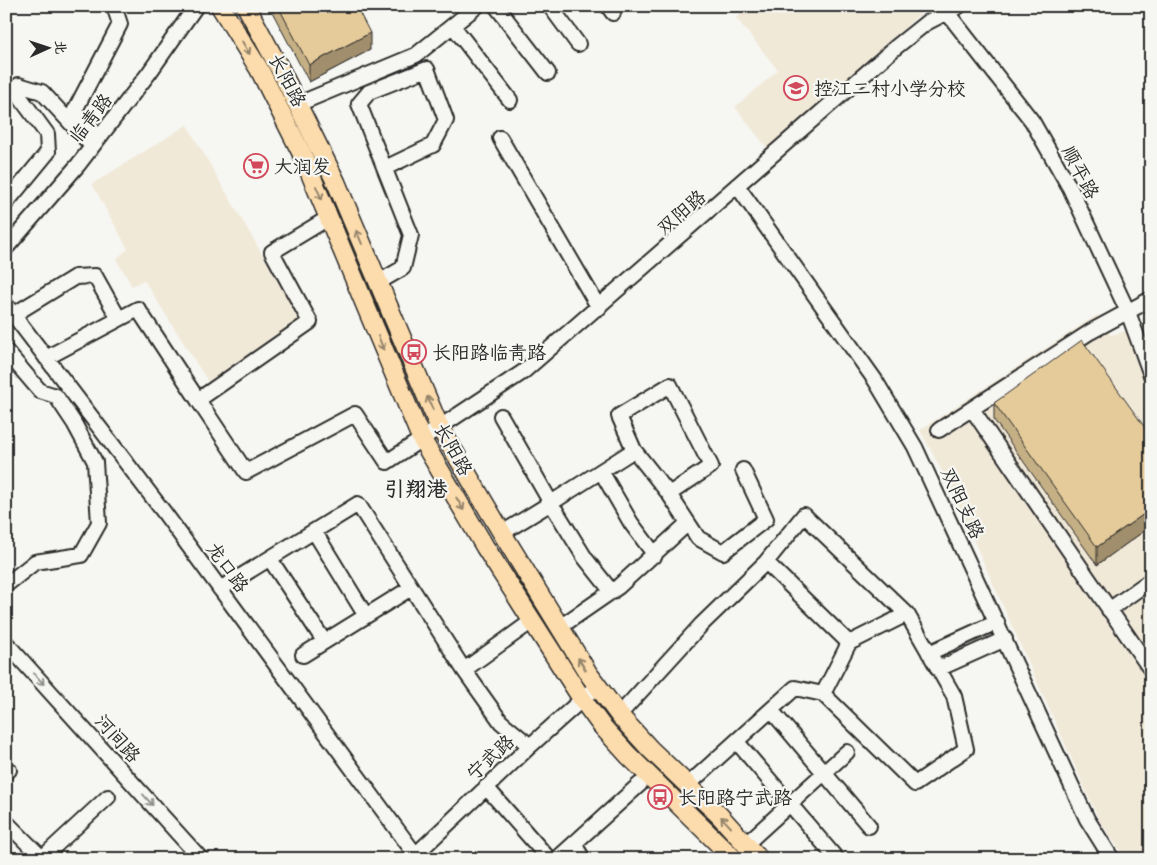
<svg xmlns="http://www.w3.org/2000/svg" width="1157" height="865" font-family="'Gochi Hand','LXGW WenKai TC',sans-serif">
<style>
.built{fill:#f1e9d8}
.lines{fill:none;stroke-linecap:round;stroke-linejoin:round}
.minor-casing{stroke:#2b2b2b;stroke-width:18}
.major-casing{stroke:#2b2b2b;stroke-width:21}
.minor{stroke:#f6f6f2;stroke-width:14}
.major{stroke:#fcdcac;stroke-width:18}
.wall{fill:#c5af84;stroke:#2b2b2b}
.shaded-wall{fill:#a08e6c;stroke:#2b2b2b}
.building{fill:#e5cb9a;stroke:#2b2b2b}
.oneway{stroke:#94846c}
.oneway2{stroke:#90908e}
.labels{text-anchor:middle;stroke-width:4.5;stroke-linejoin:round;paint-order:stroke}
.street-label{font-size:19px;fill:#2b2b2b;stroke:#f6f6f2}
.poi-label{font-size:19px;fill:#2b2b2b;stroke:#f6f6f2;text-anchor:start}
.quarter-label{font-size:21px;font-weight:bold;fill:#2b2b2b;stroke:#f6f6f2}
</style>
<rect width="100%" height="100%" fill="#f6f6f2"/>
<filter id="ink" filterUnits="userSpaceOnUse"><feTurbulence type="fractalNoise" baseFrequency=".02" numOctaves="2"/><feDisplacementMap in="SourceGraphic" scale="10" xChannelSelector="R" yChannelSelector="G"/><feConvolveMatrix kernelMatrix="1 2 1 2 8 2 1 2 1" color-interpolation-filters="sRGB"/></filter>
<g filter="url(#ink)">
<path class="built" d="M750,6H929L768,149L735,107L778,70L736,18Z
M187,125L301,321L210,385L144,280L132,286L116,259L128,249L92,184Z
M1097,315L1111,335L1145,326L1151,319V859H1126L1100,822L945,477L920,430Z"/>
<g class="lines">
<defs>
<path id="minor" d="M496,6L548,73
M550,6L578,44
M608,6L613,13
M942,6L1032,121L1070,188L1128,312L1151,375
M453,26L510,100
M6,97L19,85L42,92L92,146
M298,104L416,55L477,6
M99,137L74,112L120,24L114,6
M500,138L599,308
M738,187L875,380L915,447L1087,819L1112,859
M6,203L48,152L47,134L14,89
M6,248L78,165L149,73L196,6
M379,282L403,268L411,235L359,104L369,92L427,69L446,120L433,145L385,168
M6,305L163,511L415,854
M13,315L75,277L95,276L119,319
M6,351L40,391L56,396L74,423L95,462L99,523L81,555L35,562L6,585
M46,358L138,309L198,400L310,322L272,252L330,217
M198,400L246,472L355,414L387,462L523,372L896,47L926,23L959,6
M972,409L1151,670
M501,416L551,503L502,533
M939,430L1090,332L1151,299
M601,471L631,523L655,555
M669,494L698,538L723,552L766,519L743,470
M314,531L366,616
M270,559L324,641
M766,562L804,515L907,614L849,643
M220,589L358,504L464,670L532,621
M612,592L585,558L551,503L634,450L619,416L670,385L711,466L669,494L634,450
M1109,610L1151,580
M560,627L618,587L688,523
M6,643L201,859
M929,653L997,622
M303,655L411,588
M938,669L1005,639
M464,670L501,722L530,746
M823,694L915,784L966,749L954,696L907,614
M771,710L869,826
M619,715L701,625L766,562L849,643L823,694L795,688L689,784
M737,742L836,858
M6,772L9,770
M486,787L549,859
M6,822L42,858
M574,844L583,859
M746,844L847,752
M41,859L108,797
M411,859L530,746L597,686
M557,859L640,784"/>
<path id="major" d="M220,6L259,69L302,154L421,438L485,547L582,699L601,725L628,755L734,859
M246,6L280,69L336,182L439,426L502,533L588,673L619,715L650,749L719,815L759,859"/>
</defs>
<use href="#minor" class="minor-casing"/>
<use href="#major" class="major-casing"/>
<use href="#minor" class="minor"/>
<use href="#major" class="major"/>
</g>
<path class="wall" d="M269,6H356L370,50L309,82Z
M994,403L1151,436V526L1097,565L994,420Z"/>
<path class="shaded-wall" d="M370,33V50L309,82V65Z
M1151,509V526L1097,565V547Z"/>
<path class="building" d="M278,6H356L370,33L309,65Z
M1082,340L1151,436V509L1097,547L994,403Z"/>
<defs><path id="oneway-shaft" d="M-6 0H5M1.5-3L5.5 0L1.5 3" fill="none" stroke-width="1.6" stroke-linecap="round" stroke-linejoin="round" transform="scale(1.25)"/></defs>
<g class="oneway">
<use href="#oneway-shaft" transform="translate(246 48) rotate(59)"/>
<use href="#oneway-shaft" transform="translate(319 193) rotate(66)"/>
<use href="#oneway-shaft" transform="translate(359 237) rotate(-113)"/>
<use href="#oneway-shaft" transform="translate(381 343) rotate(68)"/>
<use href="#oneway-shaft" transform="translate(430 403) rotate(-113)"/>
<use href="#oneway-shaft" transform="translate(460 504) rotate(60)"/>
<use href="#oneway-shaft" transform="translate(582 664) rotate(-121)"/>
<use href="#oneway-shaft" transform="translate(726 822) rotate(-133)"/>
</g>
<g class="oneway2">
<use href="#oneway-shaft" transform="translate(39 679) rotate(48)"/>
<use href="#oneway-shaft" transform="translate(148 800) rotate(48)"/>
</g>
</g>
<defs>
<symbol id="school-ring" viewBox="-11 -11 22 22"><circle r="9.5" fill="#f6f6f2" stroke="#d1495b" stroke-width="1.5"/><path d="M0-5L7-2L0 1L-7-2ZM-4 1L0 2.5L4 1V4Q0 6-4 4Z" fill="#d1495b"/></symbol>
<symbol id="supermarket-ring" viewBox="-11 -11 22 22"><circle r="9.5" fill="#f6f6f2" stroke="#d1495b" stroke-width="1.5"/><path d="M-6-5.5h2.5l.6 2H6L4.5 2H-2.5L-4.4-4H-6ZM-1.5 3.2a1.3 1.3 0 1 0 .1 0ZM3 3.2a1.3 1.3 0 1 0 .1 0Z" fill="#d1495b"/></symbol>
<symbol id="bus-ring" viewBox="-11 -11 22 22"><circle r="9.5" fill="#f6f6f2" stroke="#d1495b" stroke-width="1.5"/><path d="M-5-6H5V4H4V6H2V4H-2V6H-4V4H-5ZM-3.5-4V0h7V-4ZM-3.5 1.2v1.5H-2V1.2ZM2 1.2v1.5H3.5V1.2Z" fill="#d1495b"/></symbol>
</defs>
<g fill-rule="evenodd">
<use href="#school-ring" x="782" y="74" width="28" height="28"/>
<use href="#supermarket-ring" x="242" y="152" width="28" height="28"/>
<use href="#bus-ring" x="400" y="338" width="28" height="28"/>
<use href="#bus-ring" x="646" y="783" width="28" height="28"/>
</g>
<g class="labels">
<g class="street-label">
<text transform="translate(288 80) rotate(62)" y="7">长阳路</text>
<text transform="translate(90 118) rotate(-52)" y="7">临青路</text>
<text transform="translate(1081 172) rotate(62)" y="7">顺平路</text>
<text transform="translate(681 212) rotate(-41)" y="7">双阳路</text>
<text transform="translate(454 449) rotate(61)" y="7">长阳路</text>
<text transform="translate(963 503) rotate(65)" y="7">双阳支路</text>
<text transform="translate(228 567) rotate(54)" y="7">龙口路</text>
<text transform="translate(118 738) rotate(48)" y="7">河间路</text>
<text transform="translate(490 757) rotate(-43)" y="7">宁武路</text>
</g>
<g class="poi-label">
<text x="814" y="95">控江二村小学分校</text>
<text x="274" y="173">大润发</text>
<text x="432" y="359">长阳路临青路</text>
<text x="678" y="804">长阳路宁武路</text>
</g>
<g class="quarter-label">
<text x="416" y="496">引翔港</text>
</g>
</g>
<rect width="1157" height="865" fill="none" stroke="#f6f6f2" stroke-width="25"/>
<rect x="12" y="12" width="1132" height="840" fill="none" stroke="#2b2b2b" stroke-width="2" filter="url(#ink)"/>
<g transform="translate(48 48) rotate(87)" stroke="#f6f6f2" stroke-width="4" paint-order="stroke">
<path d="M0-4L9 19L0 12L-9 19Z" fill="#2b2b2b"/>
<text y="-8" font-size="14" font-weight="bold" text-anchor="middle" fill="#2b2b2b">北</text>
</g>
</svg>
